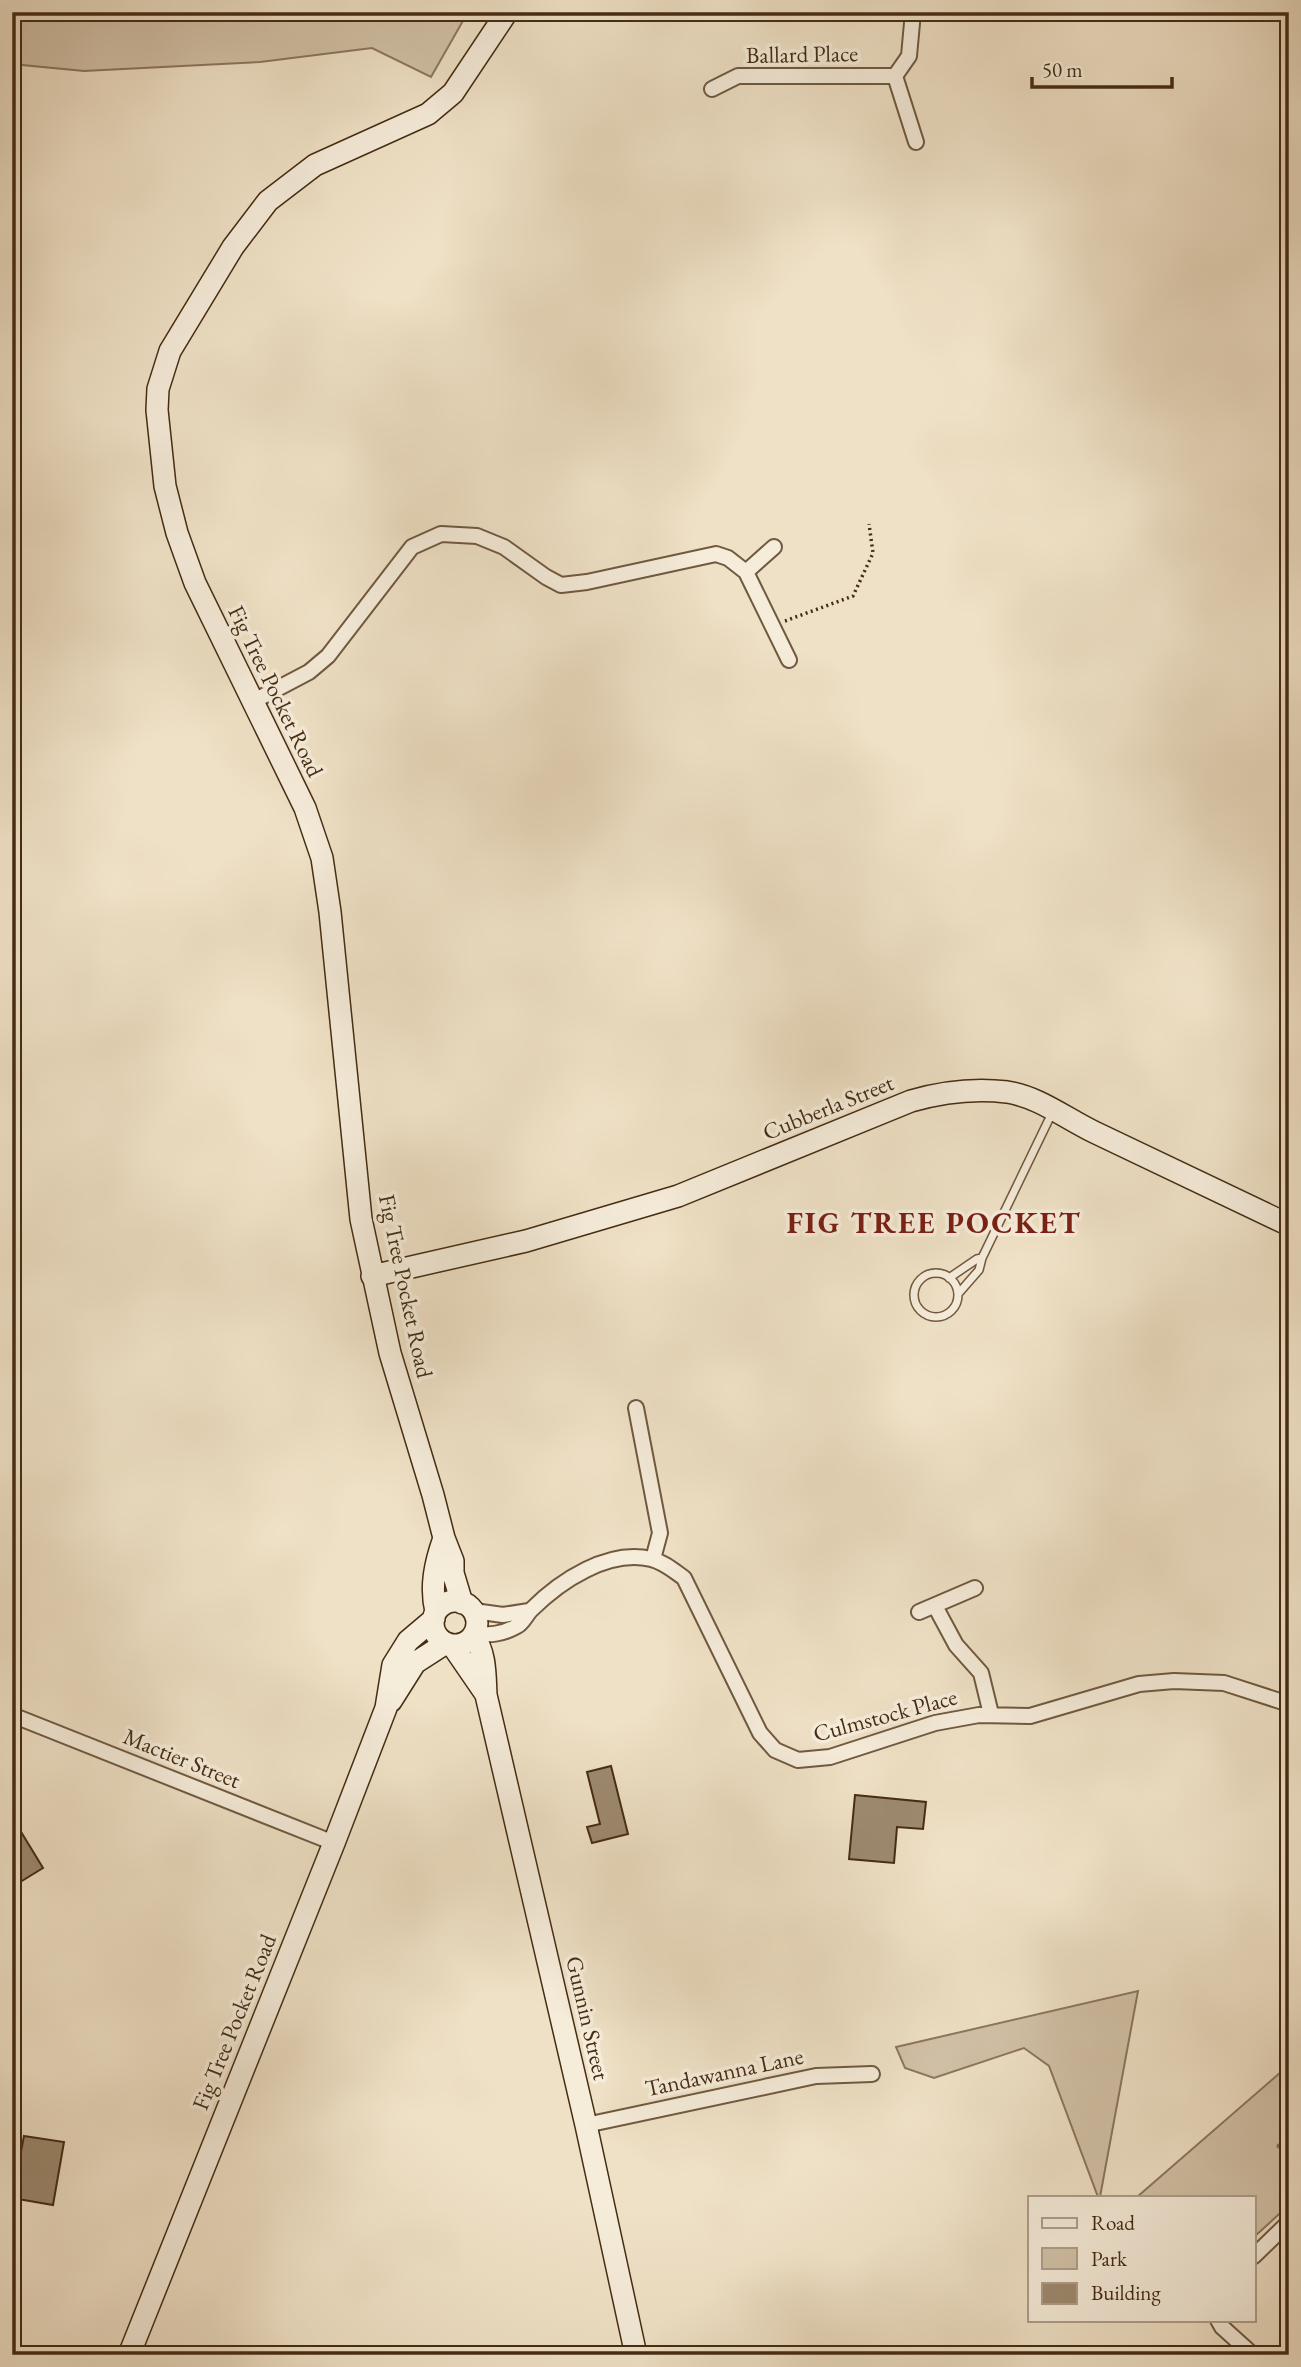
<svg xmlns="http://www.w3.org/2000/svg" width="1301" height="2367" font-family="'EB Garamond',serif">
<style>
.green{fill:#d2c2a8;stroke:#8c775e;stroke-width:2}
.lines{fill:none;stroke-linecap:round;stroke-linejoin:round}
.stream{stroke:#88735a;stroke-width:5}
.building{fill:#9d8a70;stroke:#452c13;stroke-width:2}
.lane-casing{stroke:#705940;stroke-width:10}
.street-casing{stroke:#705940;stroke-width:18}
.secondary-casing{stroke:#452c13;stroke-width:24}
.path{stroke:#452c13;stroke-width:3.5;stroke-dasharray:2 3.5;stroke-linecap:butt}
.lane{stroke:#f5ecda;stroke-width:7}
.street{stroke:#f5ecda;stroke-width:14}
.secondary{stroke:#f5ecda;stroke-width:21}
.labels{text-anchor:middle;stroke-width:7;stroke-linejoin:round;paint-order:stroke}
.street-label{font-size:23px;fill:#452c13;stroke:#f5ecda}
.district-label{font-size:30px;font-weight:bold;letter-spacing:2px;fill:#7a1f14;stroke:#f5ecda}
</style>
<rect width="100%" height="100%" fill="#efe1c6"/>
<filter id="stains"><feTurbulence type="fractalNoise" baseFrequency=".00286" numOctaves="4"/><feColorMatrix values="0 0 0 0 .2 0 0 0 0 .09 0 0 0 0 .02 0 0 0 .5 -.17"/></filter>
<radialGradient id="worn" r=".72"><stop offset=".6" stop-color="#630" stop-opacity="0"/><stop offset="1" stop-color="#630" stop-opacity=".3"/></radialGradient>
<path class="green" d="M12,12H468L431,77L372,48L260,62L84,71L12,64Z
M1138,1991L1100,2197H1098L1049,2066L1024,2048L934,2078L905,2068L896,2047Z
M1289,2065V2205L1254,2237V2197H1137Z"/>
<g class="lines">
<path class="stream" d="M1279,2146H1289"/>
</g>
<path class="building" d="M611,1766L628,1834L592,1843L587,1827L600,1824L587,1772Z
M855,1795L926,1802L923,1829L897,1827L894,1863L849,1859Z
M12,1817L43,1868L12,1887Z
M24,2136L64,2142L53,2205L12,2198Z"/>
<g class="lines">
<defs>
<path id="lane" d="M914 1295a22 22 0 1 1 44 0a22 22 0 1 1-44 0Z
M949,1278L977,1259L982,1258
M958,1294L979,1270L982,1258L1052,1113"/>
<path id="street" d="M913,12L909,56L895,76L916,142
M712,89L738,76H895
M746,572L774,547
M252,702L309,672L328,656L412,547L441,534L477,536L504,547L546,577L561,585L587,582L716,554L728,558L746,572L789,660
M636,1408L660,1533L653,1559
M935,1606L956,1645L981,1673L991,1714
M474,1611L503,1615L529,1611
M919,1612L975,1588
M475,1632C488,1637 505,1633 517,1626C523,1623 526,1615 531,1610C560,1581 608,1549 651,1559C664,1562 674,1571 684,1578L760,1733L775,1750L798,1760L830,1757L935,1723L979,1715L1030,1716L1139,1684L1174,1681L1224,1683L1289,1704
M12,1715L334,1843
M586,2125L816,2076L872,2074
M1254,2256L1289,2222
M1218,2320L1222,2327L1253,2355"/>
<path id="secondary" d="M372,1276L526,1241L678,1196L911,1101C942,1092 974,1088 1007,1092C1039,1097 1065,1118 1094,1132C1159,1163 1224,1194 1289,1225
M433 1623a22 22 0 1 1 44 0a22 22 0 1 1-44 0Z
M462,1603L453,1573V1561L444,1538L433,1495L390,1353L361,1219L330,912L322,858L305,808L195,583L177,533L165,486L157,410L158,389L170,351L233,247L268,201L315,165L428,114L453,93L507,12
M436,1612C430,1587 435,1563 444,1538
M473,1636C486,1651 485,1676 486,1695L586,2125L636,2355
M452,1645L485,1693
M391,1701L415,1663L446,1643
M129,2355L334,1843L386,1708L393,1665L408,1641L434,1619"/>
</defs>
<use href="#lane" class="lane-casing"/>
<use href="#street" class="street-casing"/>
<use href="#secondary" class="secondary-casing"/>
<path class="path" d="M785,621L853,596L873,553L869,524"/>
<use href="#lane" class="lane"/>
<use href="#street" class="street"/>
<use href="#secondary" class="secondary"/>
</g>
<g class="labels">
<g class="street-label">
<text transform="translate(802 54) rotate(-1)" y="8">Ballard Place</text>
<text transform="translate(276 691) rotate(64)" y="8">Fig Tree Pocket Road</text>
<text transform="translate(828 1107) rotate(-22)" y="8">Cubberla Street</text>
<text transform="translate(406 1286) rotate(78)" y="8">Fig Tree Pocket Road</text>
<text transform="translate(885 1715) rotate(-15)" y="8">Culmstock Place</text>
<text transform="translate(182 1758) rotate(22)" y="8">Mactier Street</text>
<text transform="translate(588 2018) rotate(77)" y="8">Gunnin Street</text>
<text transform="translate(234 2022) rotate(-68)" y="8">Fig Tree Pocket Road</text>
<text transform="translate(724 2072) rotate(-12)" y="8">Tandawanna Lane</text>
</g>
<g class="district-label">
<text x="934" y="1233">FIG TREE POCKET</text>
</g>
</g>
<rect width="1301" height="2367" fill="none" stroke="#efe1c6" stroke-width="42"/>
<rect x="14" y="14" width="1273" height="2339" fill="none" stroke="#452c13" stroke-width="3.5"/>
<rect x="21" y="21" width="1259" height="2325" fill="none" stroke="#452c13" stroke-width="2"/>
<rect x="1028" y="2196" width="228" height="126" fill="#f5ecda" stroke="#af9f8a" stroke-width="2"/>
<rect x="1042" y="2218" width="35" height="10" fill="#f5ecda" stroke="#af9f8a" stroke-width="2"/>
<text x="1091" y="2230" font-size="21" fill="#452c13">Road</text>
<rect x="1042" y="2248" width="35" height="21" fill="#d2c2a8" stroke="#af9f8a" stroke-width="2"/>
<text x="1091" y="2266" font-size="21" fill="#452c13">Park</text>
<rect x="1042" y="2283" width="35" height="21" fill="#9d8a70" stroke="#af9f8a" stroke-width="2"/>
<text x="1091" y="2300" font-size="21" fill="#452c13">Building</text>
<path d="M1032 77v10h140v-10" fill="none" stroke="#452c13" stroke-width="3.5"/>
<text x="1042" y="77" font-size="21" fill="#452c13" stroke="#f5ecda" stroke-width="5" paint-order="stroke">50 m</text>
<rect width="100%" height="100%" filter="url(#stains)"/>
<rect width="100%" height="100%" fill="url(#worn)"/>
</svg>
